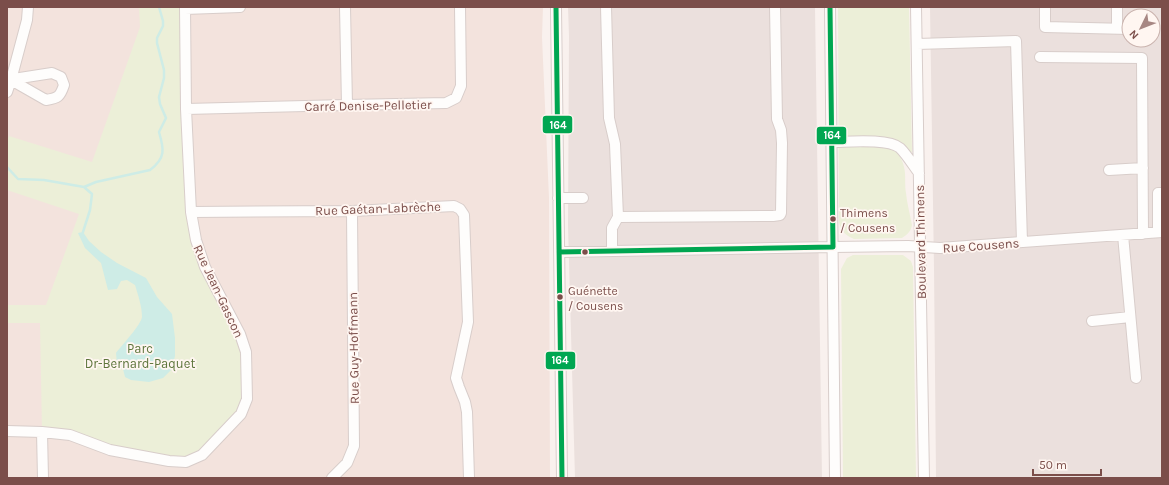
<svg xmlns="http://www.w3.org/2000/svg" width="1169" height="485" font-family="Karla,sans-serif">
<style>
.residential{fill:#f3e3dd}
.industrial{fill:#ebe0dd;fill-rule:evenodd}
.green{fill:#ecefd8}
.water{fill:#ceece6}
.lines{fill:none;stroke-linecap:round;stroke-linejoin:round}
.stream{stroke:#ceece6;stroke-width:2.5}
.minor-casing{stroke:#d8cdca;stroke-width:12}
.minor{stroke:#fefdfc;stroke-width:10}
.bus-1-casing{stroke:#fff6f1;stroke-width:8}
.bus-1{stroke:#00a651;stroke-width:5}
.bus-dot{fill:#7b4e4a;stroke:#fff6f1;stroke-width:1.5}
.labels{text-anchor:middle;stroke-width:3.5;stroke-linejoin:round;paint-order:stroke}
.bus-label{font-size:12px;fill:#7b4e4a;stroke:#fff6f1;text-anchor:start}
.street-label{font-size:13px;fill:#7b4e4a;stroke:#fff6f1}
.park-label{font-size:13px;fill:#5d753b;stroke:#fff6f1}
.line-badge{stroke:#fff6f1;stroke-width:1.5}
.badge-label{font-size:11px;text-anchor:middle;font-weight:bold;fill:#fff}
</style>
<rect width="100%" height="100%" fill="#f9f1ee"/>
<path class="residential" d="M7,7H543L542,37L549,198L550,478H7Z"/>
<path class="industrial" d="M568,7H815L822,478H575L568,225L569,36Z
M930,7H1162V478H936L934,268ZM1129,16H1153V40H1129Z"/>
<path class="green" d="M139,7H186L196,240L240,334L247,399L231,425L186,462L42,432L40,323H7V305H46L79,214L7,190V141L9,136L92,162L140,27Z
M838,7H909L912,152L899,155C908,170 904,178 906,193C907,204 910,214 912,225C911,231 908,234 902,238L854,239C845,235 841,231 839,222Z
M853,255H903L911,261L913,267L916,478H843L841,269L847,258Z"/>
<path class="water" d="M83,232L89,241L101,252L117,263L146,278L157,297L172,314L175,338V356L172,369L163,378L149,382L131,380L125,377L123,369L117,364L116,353C122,345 141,325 142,317C142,306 138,295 135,285L127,280L121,281L117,289L108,290L101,263L85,248L78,233Z"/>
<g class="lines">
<path class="stream" d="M7,167L18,179L44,180L84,187L92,194L90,210L83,232
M84,187L96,182L150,170C166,158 164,149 159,132L166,118L160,104L159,97L164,78V70L157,43V38L163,26V21L159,7"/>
<defs>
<path id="minor" d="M345,7L347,105
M556,7L562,478
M606,7L609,118L615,144L618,217L612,228V251
M830,7L835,478
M916,7L924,478
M1045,7V27L1129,29
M185,9L240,7
M1117,29V7
M917,44L1016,41L1022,242
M1040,57L1142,58L1143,234
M7,80L52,73L61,77L64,85C60,97 58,98 46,100L11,80
M7,92L11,80L27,20L28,7
M186,109L347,105L446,103L456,98L461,86L460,7
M832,142C847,142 888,138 900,148C907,155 913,165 919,173
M1109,170L1143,168
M558,198H583
M191,212L352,211L454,206L460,209L464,215L468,322L456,378L459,387L465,402L467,412L469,478
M618,217L773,216L780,215L781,213L782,143L781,130L777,119L775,7
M1158,232V193H1162
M1123,235L1136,378
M559,252L833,247L908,246L940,248L1162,232
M1092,321L1130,317
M7,431L42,432L70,435L110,450L169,461L186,462L202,455L241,414L247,399L246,352L240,334L205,267L196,240L191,212L186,109L185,7
M42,432L43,478
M332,478L347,463L354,446L352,211"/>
</defs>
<use href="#minor" class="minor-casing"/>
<use href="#minor" class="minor"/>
<defs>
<path id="bus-1" d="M556,7L562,478
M559,252L833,247L830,7"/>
</defs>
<use href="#bus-1" class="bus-1-casing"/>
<use href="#bus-1" class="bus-1"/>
</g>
<g class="bus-dot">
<circle cx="833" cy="219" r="3.5"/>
<circle cx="585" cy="252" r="3.5"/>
<circle cx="560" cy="297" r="3.5"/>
</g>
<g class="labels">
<g class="bus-label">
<text x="840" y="217">Thimens<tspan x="840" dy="15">/ Cousens</tspan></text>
<text x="568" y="295">Guénette<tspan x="568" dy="15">/ Cousens</tspan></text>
</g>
<g class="street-label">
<text transform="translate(368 105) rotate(-1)" y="5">Carré Denise-Pelletier</text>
<text transform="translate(378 208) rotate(-2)" y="5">Rue Gaétan-Labrèche</text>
<text transform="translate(920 242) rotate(-91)" y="5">Boulevard Thimens</text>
<text transform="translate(981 245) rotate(-4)" y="5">Rue Cousens</text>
<text transform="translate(219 291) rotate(65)" y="5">Rue Jean-Gascon</text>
<text transform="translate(353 348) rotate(-91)" y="5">Rue Guy-Hoffmann</text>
</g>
<g class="park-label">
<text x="140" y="353">Parc<tspan x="140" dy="15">Dr-Bernard-Paquet</tspan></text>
</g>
</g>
<g class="line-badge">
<rect x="542" y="115" width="31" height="19" rx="4" fill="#00a651"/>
<rect x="816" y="126" width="31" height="19" rx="4" fill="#00a651"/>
<rect x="545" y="351" width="31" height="19" rx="4" fill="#00a651"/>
</g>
<g class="badge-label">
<text x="558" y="129">164</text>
<text x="832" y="139">164</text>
<text x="560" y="364">164</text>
</g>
<rect width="1169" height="485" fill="none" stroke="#7b4e4a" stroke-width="16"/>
<g transform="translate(1141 28) rotate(227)"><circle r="19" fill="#fff6f1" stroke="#cab3ae"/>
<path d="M0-3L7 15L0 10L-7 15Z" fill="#a78783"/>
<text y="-6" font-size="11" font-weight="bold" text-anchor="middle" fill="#7b4e4a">N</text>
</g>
<path d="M1033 469v6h68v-6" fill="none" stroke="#7b4e4a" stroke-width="2"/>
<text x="1039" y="469" font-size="12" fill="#7b4e4a" stroke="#fff6f1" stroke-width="3" paint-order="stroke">50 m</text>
</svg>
